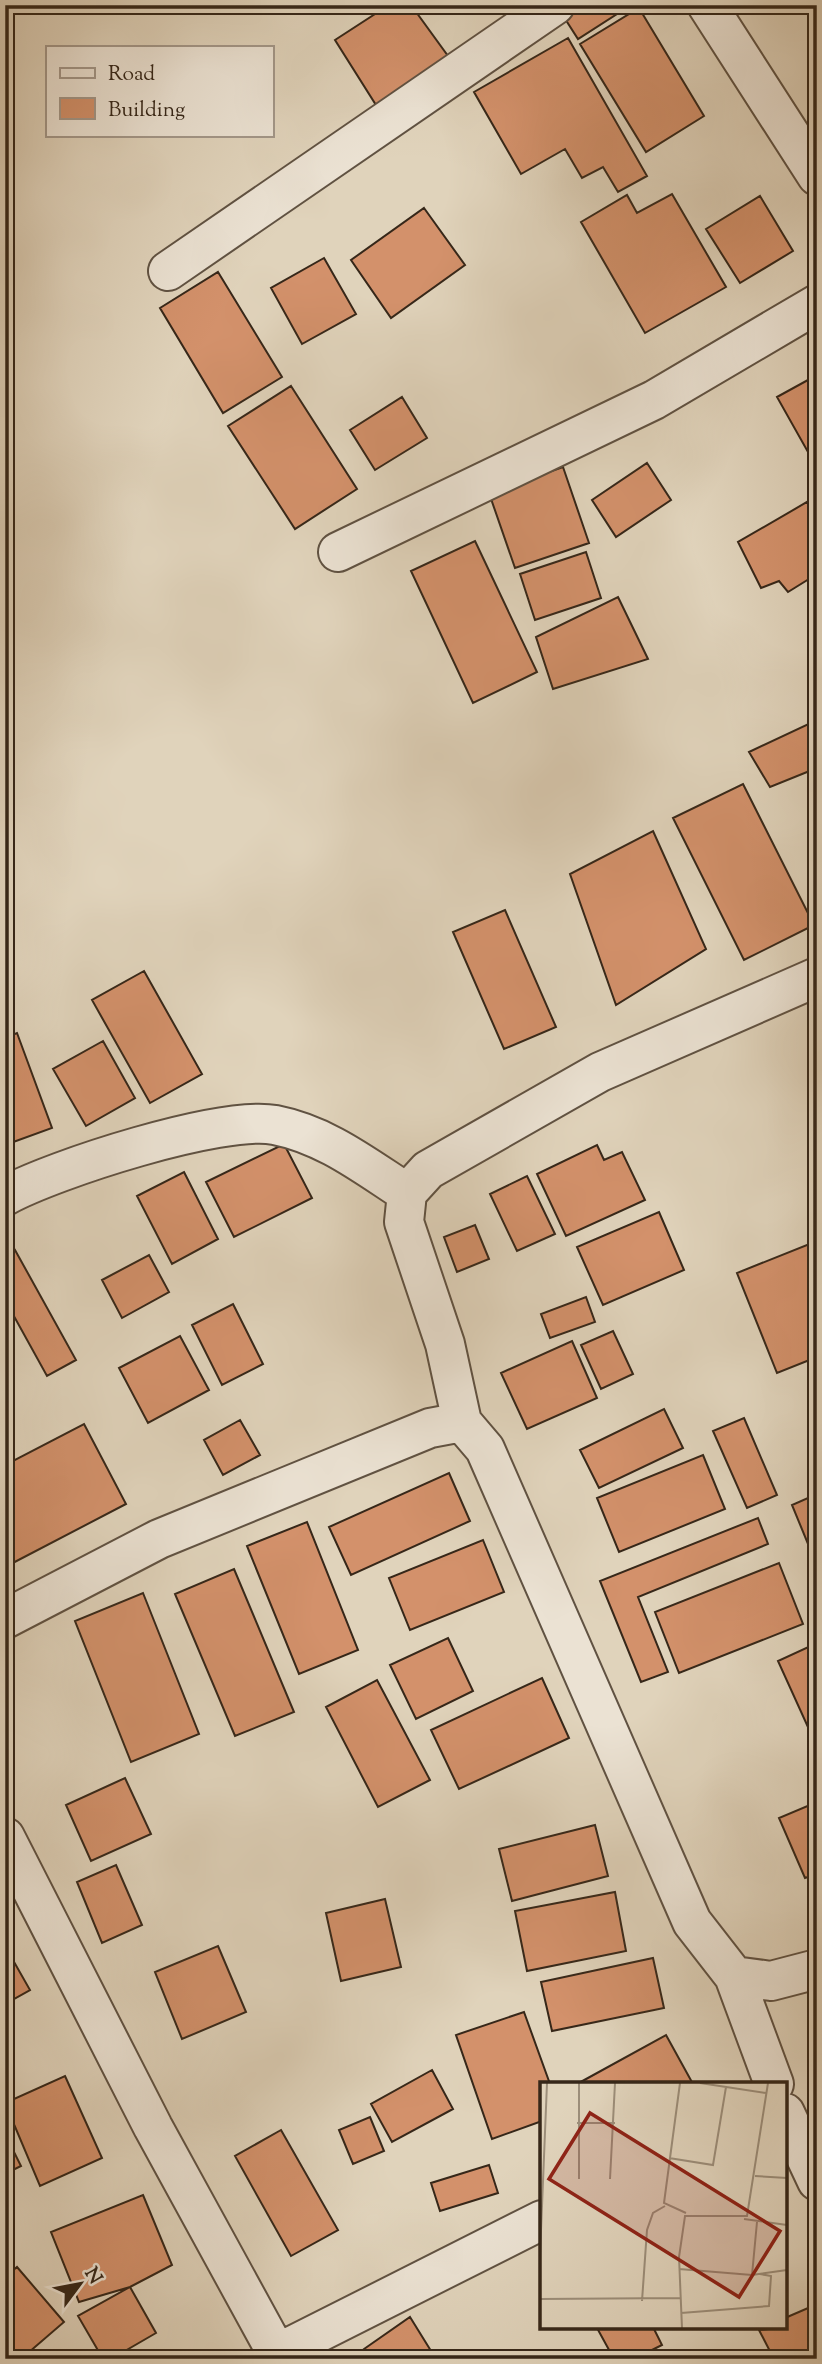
<svg xmlns="http://www.w3.org/2000/svg" width="822" height="2364" font-family="'Sorts Mill Goudy',serif">
<style>
.building{fill:#d3916b;stroke:#362719;stroke-width:2}
.lines{fill:none;stroke-linecap:round;stroke-linejoin:round}
.minor-casing{stroke:#605242;stroke-width:42}
.minor{stroke:#ebe2d3;stroke-width:38}
.inset-road{fill:none;stroke:#9c8e7a;stroke-width:2}
.view{fill:#8f2418;fill-opacity:0.15;stroke:#8f2418;stroke-width:3.5}
.inset-edge{fill:none;stroke:#362719;stroke-width:3.5}
</style>
<rect width="100%" height="100%" fill="#e0d3bb"/>
<filter id="stains"><feTurbulence type="fractalNoise" baseFrequency=".00286" numOctaves="4"/><feColorMatrix values="0 0 0 0 .2 0 0 0 0 .09 0 0 0 0 .02 0 0 0 .5 -.17"/></filter>
<radialGradient id="worn" r=".72"><stop offset=".6" stop-color="#630" stop-opacity="0"/><stop offset="1" stop-color="#630" stop-opacity=".3"/></radialGradient>
<path class="building" d="M389,5H411L448,56L376,105L335,40Z
M575,5H631L578,39L562,14Z
M639,8L704,116L646,152L580,44Z
M568,38L647,176L618,192L603,167L582,178L565,149L521,174L474,92Z
M672,194L726,287L645,333L581,222L627,195L637,213Z
M760,196L793,251L740,283L706,229Z
M424,208L465,265L391,318L351,260Z
M324,258L356,314L302,344L271,288Z
M218,272L282,377L223,413L160,308Z
M817,375V468L777,397Z
M291,386L357,489L295,529L228,426Z
M402,397L427,438L375,470L350,430Z
M647,463L671,500L616,537L592,500Z
M563,467L589,543L515,568L489,493Z
M807,502L817,520V574L788,592L779,581L761,588L738,542Z
M475,541L537,672L473,703L411,571Z
M586,552L601,598L535,620L520,574Z
M618,597L648,659L553,689L536,637Z
M817,720V768L770,787L749,752Z
M743,784L814,925L744,960L673,818Z
M653,831L706,949L616,1005L570,874Z
M505,910L556,1027L504,1049L453,932Z
M144,971L202,1074L150,1103L92,1000Z
M17,1033L52,1128L5,1145V1038Z
M103,1041L135,1098L86,1126L53,1069Z
M284,1144L312,1198L234,1237L206,1182Z
M597,1145L604,1160L622,1152L645,1200L566,1236L537,1174Z
M184,1172L218,1239L172,1264L137,1196Z
M527,1176L555,1234L517,1251L490,1194Z
M659,1212L684,1270L603,1305L577,1247Z
M475,1225L489,1259L457,1272L444,1237Z
M817,1241V1357L777,1373L737,1273Z
M15,1250L76,1360L47,1376L5,1300V1256Z
M149,1255L169,1292L122,1318L102,1280Z
M586,1297L595,1322L550,1338L541,1314Z
M233,1304L263,1364L222,1385L192,1325Z
M613,1331L633,1374L601,1389L581,1345Z
M180,1336L209,1390L148,1423L119,1368Z
M572,1341L597,1398L527,1429L501,1373Z
M664,1409L683,1448L599,1488L580,1450Z
M744,1418L777,1495L747,1508L713,1431Z
M240,1420L260,1455L223,1475L204,1440Z
M84,1424L126,1504L7,1566L5,1465Z
M703,1455L725,1509L619,1552L597,1498Z
M449,1473L470,1521L351,1575L329,1527Z
M817,1494V1554L813,1556L792,1505Z
M758,1518L768,1544L638,1597L668,1672L641,1682L600,1581Z
M307,1522L358,1650L299,1674L247,1546Z
M483,1540L504,1592L410,1630L389,1578Z
M779,1563L803,1624L679,1673L655,1612Z
M234,1569L294,1712L235,1736L175,1594Z
M143,1593L199,1734L131,1762L75,1621Z
M448,1638L473,1691L416,1719L390,1665Z
M817,1643V1734L812,1736L778,1661Z
M542,1678L569,1738L459,1789L431,1730Z
M377,1680L430,1780L378,1807L326,1707Z
M125,1778L151,1834L91,1861L66,1805Z
M817,1802V1874L805,1878L779,1818Z
M595,1825L608,1876L512,1901L499,1849Z
M116,1865L142,1925L102,1943L77,1882Z
M615,1892L626,1951L527,1971L515,1911Z
M385,1899L401,1967L341,1981L326,1913Z
M5,1946L30,1990L5,2004Z
M218,1946L246,2012L182,2039L155,1972Z
M653,1958L664,2008L552,2031L541,1982Z
M524,2012L550,2084H542V2121L492,2139L456,2035Z
M666,2035L693,2084H577Z
M432,2070L453,2109L392,2142L371,2104Z
M65,2076L102,2158L40,2186L5,2103Z
M370,2117L384,2151L353,2164L339,2130Z
M281,2130L338,2230L291,2256L235,2156Z
M5,2134L21,2166L5,2174Z
M489,2165L498,2193L440,2211L431,2183Z
M143,2195L172,2265L130,2287L79,2302L51,2232Z
M17,2267L64,2322L21,2359H5V2277Z
M130,2287L156,2333L111,2359H103L78,2316Z
M815,2305L817,2359H774L759,2330L785,2327V2318Z
M410,2317L436,2359H369L364,2349Z
M653,2327L662,2345L634,2359H614L597,2328Z"/>
<g class="lines">
<defs>
<path id="minor" d="M707,5L817,176
M168,271L555,5
M338,552L654,400L817,304
M5,1196C54,1169 222,1115 275,1125C326,1135 365,1166 407,1193
M462,1422L445,1344L404,1222L407,1193L428,1170L600,1072L817,977
M5,1619L159,1539L430,1428L462,1422L485,1449L692,1922L734,1976L771,1981L817,1969
M5,1837L153,2127L280,2359
M734,1976L774,2084
M785,2113L817,2181
M276,2354L542,2220"/>
</defs>
<use href="#minor" class="minor-casing"/>
<use href="#minor" class="minor"/>
</g>
<g transform="translate(540 2082)">
<rect width="247" height="247" fill="#e0d3bb"/>
<path class="inset-road" d="M39,1V97M140,1L124,121L146,131M160,1L226,11M37,41H75M129,76L173,83L186,5M215,94L247,96M70,97L75,1M204,137L247,143M0,173L7,1M139,187L212,193L247,188M212,193L217,140M0,217L140,216M102,219L107,148L113,131L125,124M141,231L229,224L231,194L220,192M142,246L139,175L145,134H207L228,1"/>
<path class="view" d="M50,31L240,149L199,215L9,97Z"/>
<rect width="247" height="247" class="inset-edge"/>
</g>
<rect width="822" height="2364" fill="none" stroke="#e0d3bb" stroke-width="28"/>
<rect x="7" y="7" width="808" height="2350" fill="none" stroke="#362719" stroke-width="3.5"/>
<rect x="14" y="14" width="794" height="2336" fill="none" stroke="#362719" stroke-width="2"/>
<rect x="46" y="46" width="228" height="91" fill="#ebe2d3" stroke="#a39789" stroke-width="2"/>
<rect x="60" y="68" width="35" height="10" fill="#ebe2d3" stroke="#a39789" stroke-width="2"/>
<text x="108" y="80" font-size="21" fill="#362719">Road</text>
<rect x="60" y="98" width="35" height="21" fill="#d3916b" stroke="#a39789" stroke-width="2"/>
<text x="108" y="116" font-size="21" fill="#362719">Building</text>
<g transform="translate(80 2284) rotate(58)" stroke="#ebe2d3" stroke-width="5" paint-order="stroke">
<path d="M0-5L12 26L0 18L-12 26Z" fill="#362719"/>
<text y="-10" font-size="19" font-weight="bold" text-anchor="middle" fill="#362719">N</text>
</g>
<rect width="100%" height="100%" filter="url(#stains)"/>
<rect width="100%" height="100%" fill="url(#worn)"/>
</svg>
